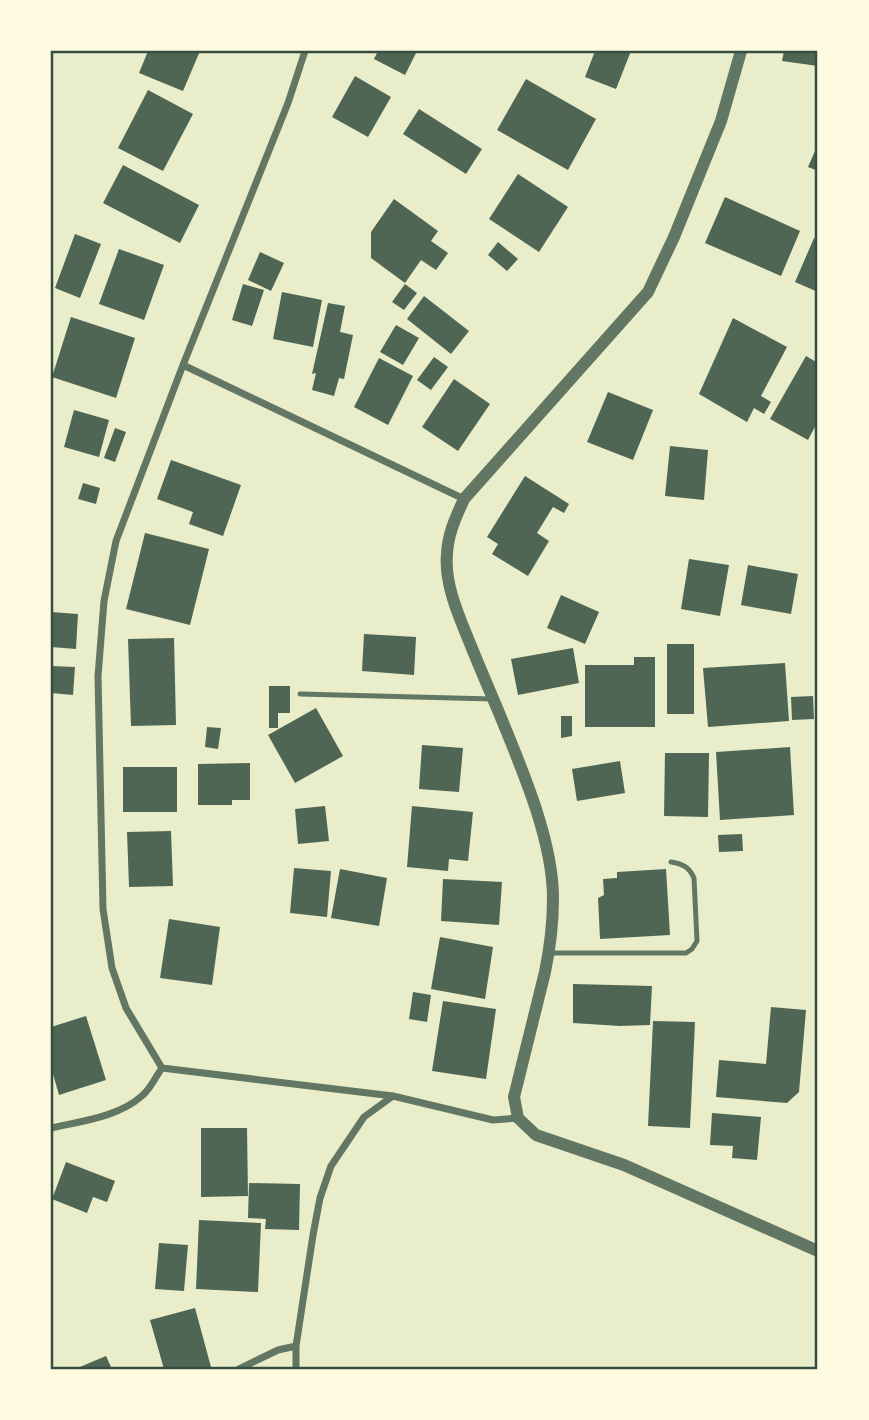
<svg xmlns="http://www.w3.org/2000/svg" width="869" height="1420" font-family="'Fira Sans',sans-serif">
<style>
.building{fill:#4f6655}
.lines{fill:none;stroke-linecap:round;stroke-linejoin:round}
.service{stroke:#617663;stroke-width:5}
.minor{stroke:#617663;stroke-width:7}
.tertiary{stroke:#617663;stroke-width:12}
.neatline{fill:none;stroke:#344e41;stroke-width:2.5}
</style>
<rect width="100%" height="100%" fill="#e9edc9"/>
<path class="building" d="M148,51H200L183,91L139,73Z
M378,51H411L416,53L405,75L374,59Z
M595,51H631L616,89L585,77Z
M784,51H818V66L782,61Z
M355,76L391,97L368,137L332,117Z
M526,79L596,119L568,170L497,130Z
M148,90L193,114L163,171L118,148Z
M419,109L482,149L466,174L403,134Z
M818,144V171L808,167Z
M123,165L199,205L180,243L103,203Z
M518,174L568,207L539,252L489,219Z
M725,197L800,231L781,276L705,243Z
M394,199L438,231L431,241L448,253L436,270L421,260L405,283L371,258V232Z
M75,234L101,244L80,298L55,288Z
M814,238L818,240V292L795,282Z
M498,242L518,259L507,271L488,255Z
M119,249L164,265L144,320L99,304Z
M260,252L284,263L271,291L248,280Z
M243,284L264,290L252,326L232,320Z
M405,284L417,293L404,310L392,302Z
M282,292L322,300L313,347L273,339Z
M424,296L469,331L451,354L407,319Z
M328,303L345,306L340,332L353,335L344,379L339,378L334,396L312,390L316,373L312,374Z
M71,317L135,338L116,398L52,377Z
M733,318L787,347L761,396L771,402L764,414L754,408L747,422L699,394Z
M396,325L419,338L403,365L380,352Z
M806,356L818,363V421L808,440L770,419Z
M434,357L448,367L431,390L417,380Z
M379,358L413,376L388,425L354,407Z
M454,379L490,404L458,451L422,427Z
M608,392L653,410L633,460L587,442Z
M74,410L109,420L99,457L64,447Z
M115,428L126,432L115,462L104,458Z
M670,446L708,450L704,500L665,496Z
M171,460L241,485L223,536L189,524L193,512L157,499Z
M525,476L569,504L564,513L553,507L537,533L549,541L528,576L492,554L498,544L487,537Z
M83,483L100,488L96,504L78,499Z
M145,533L209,549L190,625L126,609Z
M689,559L729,565L720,616L681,609Z
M748,565L798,574L791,614L741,605Z
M561,595L599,612L585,644L547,628Z
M51,612L78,614L76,649L51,647Z
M364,634L416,637L414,675L362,671Z
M174,638L176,725L131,726L128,639Z
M667,644H694V714H667Z
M573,648L579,683L518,695L511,659Z
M634,657H655V727H585V665H634Z
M785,663L789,721L708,727L703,668Z
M51,666L75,667L73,695L51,693Z
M269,686H290V713H278V728H269Z
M813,696L814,719L792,720L791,697Z
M316,708L343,756L295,783L268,735Z
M561,716H572V736L561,738Z
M207,727L221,728L218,749L205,747Z
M422,745L463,748L459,792L419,789Z
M790,747L794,815L720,820L716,752Z
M665,753H709L708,817L664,816Z
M620,761L625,793L577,801L572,769Z
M250,763V800H232V805H198V764Z
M123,767H177V812H123Z
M325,806L329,841L298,844L295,809Z
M412,806L473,812L468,861L449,859L448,871L407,867Z
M171,831L173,886L129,887L127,832Z
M742,834L743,851L719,852L718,835Z
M294,868L331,871L327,917L290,913Z
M340,869L387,878L379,926L331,918Z
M666,869L670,935L600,939L598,898L604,895L603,879L617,878V872Z
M443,879L502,882L499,925L441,921Z
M169,919L220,927L212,985L160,978Z
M440,937L493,947L485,999L431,989Z
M573,984L652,986L650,1025L620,1026L573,1023Z
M413,992L431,995L427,1022L409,1019Z
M443,1001L496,1009L486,1079L432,1071Z
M771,1007L806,1010L799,1092L787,1103L716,1097L719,1060L766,1064Z
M86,1016L106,1080L59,1095L51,1067V1027Z
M653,1021L695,1022L690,1128L648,1126Z
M712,1113L761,1117L757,1160L732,1158L733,1146L710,1145Z
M201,1128H247L248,1196L201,1197Z
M66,1162L115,1181L107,1202L93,1197L87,1213L52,1199Z
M249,1183L300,1184L299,1230L265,1229L266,1219L248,1218Z
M199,1220L261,1223L258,1292L196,1289Z
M159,1243L188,1245L184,1291L155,1289Z
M195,1308L211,1367L202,1369H164L150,1320Z
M106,1356L112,1369H75Z"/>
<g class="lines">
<path class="service" d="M300,694L492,699
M549,953H686L692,949L697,941L694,878C689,867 683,864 671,862"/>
<path class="minor" d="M183,365L464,499
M162,1068L126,1008L112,968L103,909L98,676L104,601L116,541L183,365L288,103L305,51
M162,1068L393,1096L493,1120L518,1118
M51,1128C82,1121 119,1117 143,1095C151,1088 156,1076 162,1068
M239,1369L278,1350L296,1346
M296,1369V1346L313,1235L320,1198L331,1166L364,1117L393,1096"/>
<path class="tertiary" d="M741,51L721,121L674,237L648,292L464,499C456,517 448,533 447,554C444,585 460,618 471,646C493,700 518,754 536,809C545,837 553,869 553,898C553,923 550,948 545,972L514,1097L518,1118L536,1135L624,1165L818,1251"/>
</g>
<rect width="869" height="1420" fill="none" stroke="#fefae0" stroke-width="105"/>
<rect x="52" y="52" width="764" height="1316" class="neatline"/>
</svg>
